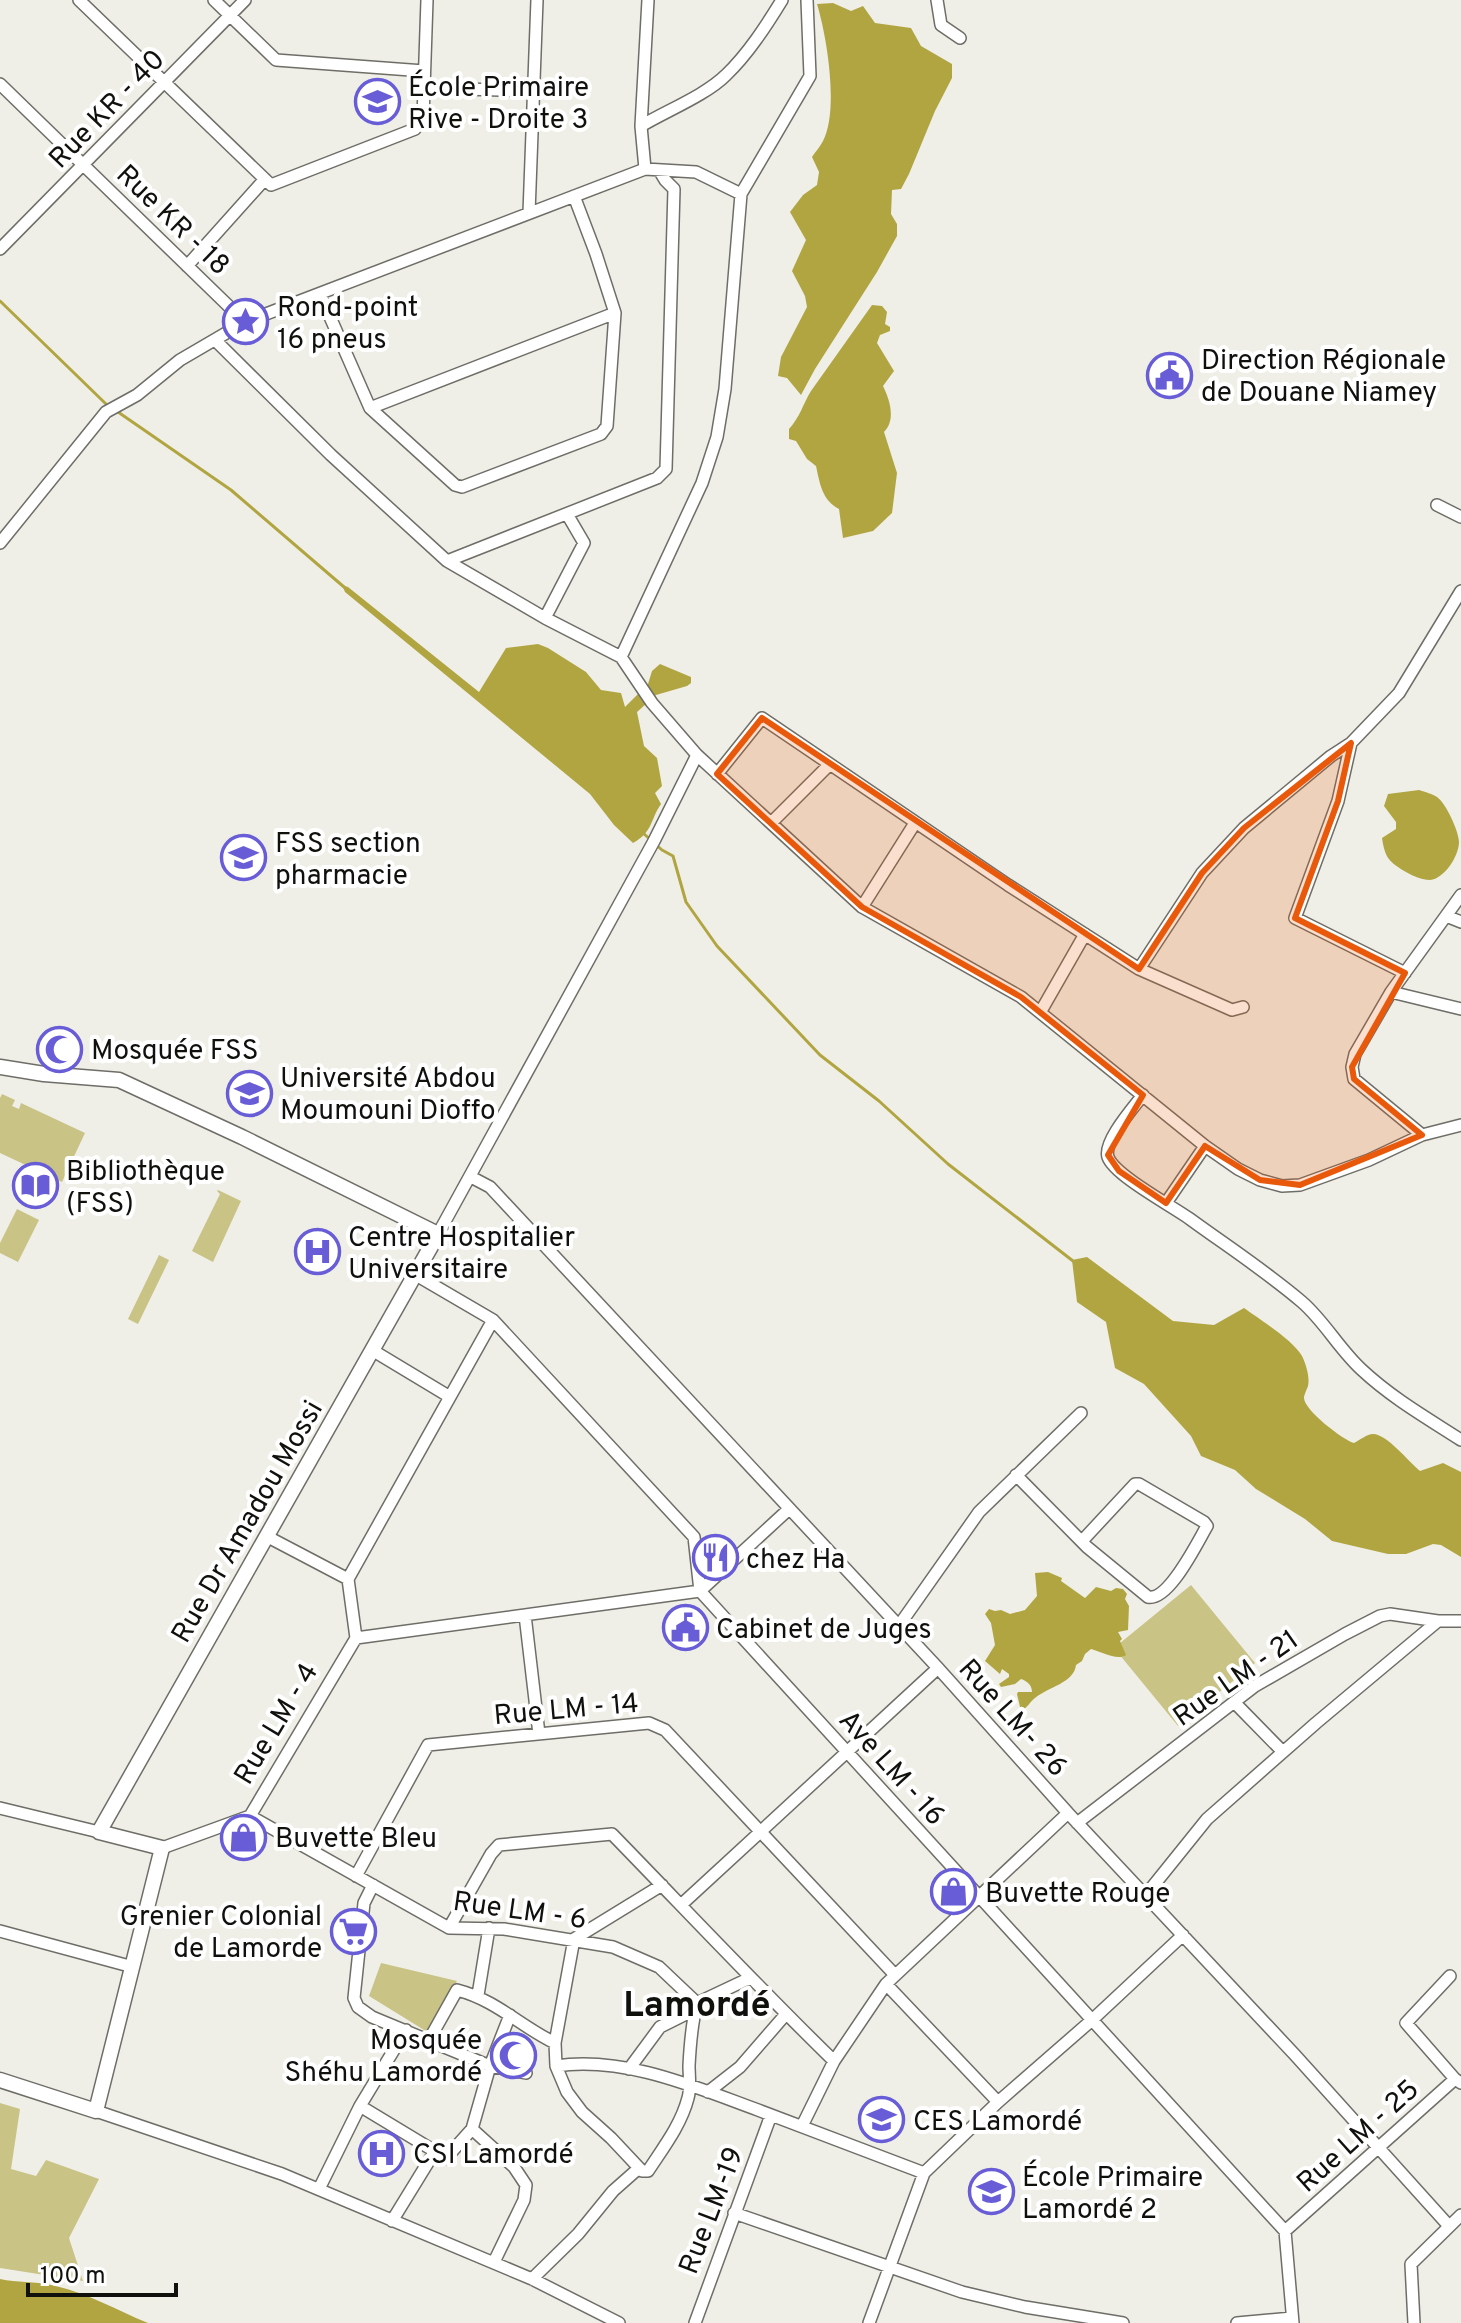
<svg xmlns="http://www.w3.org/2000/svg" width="1461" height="2323" font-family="Overpass,sans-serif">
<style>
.green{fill:#c9c386}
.water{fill:#b1a541}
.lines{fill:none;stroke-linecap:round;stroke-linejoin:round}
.stream{stroke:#b1a541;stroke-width:3}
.street-casing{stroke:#6e6d67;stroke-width:14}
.secondary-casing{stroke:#6e6d67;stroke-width:17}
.street{stroke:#fff;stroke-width:11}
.secondary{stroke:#fff;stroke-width:14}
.marked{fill:#e8590c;fill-opacity:0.2;stroke:#e8590c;stroke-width:6;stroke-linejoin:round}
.labels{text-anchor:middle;stroke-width:8;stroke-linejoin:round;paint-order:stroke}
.poi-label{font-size:28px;fill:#10100d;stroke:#fff;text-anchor:start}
.street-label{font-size:28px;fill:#10100d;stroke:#fff}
.district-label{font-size:36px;font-weight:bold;fill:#10100d;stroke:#fff}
</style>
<rect width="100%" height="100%" fill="#efefe7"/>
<path class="green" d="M2,1094L15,1100L12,1106L19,1109L21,1103L85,1133L62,1182L0,1153V1098Z
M218,1190L241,1201L213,1262L192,1251L220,1194L217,1191Z
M17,1209L39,1220L18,1262L0,1253V1243Z
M159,1255L169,1260L138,1324L128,1319Z
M1191,1585L1255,1663L1178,1726L1114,1648Z
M381,1963L457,1981L429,2033L369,1996Z
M0,2103L20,2109L11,2169L36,2176L46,2160L99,2179L69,2238L83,2281L0,2268Z"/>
<path class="water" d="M833,3L851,11L863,6L875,23L911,28L921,46L952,64V78L935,111L909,174L901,189L892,190L891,214L897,224V236L877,272L815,369L801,395L787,378L778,376L781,357L807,307L805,296L792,271L806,240L790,212L803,195L817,185L819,172L812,157C815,152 820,147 823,141C839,110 827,37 817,4Z
M872,305L882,306L887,312L885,324L890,327V331L880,335L877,343L894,371L883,386C890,400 896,420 884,432L897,473L892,513L873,531L843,538L839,509C822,500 820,484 816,466L807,459L796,441L789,439V429C800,417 803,404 811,391Z
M342,585L348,587L479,692L506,648L538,644L548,648L586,672L601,690L621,693L625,707L648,684L652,671L660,664L691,677V683L687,686L656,695L637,712L644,746L657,758L662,786L655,793L661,804C650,820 653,832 633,843L614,825L590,794L345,592Z
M1419,790C1425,792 1433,794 1437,797C1446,803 1459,832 1459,842C1459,856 1444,879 1430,880C1422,880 1413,876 1406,872C1389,862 1385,858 1382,838L1396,829V822L1384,806L1388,794Z
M1087,1257L1173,1321L1214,1325L1244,1308C1258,1318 1294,1341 1302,1356C1306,1364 1310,1377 1308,1386C1307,1389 1304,1395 1304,1398C1304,1410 1343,1440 1354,1443C1360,1440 1367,1434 1373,1434C1387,1434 1409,1462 1420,1471L1443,1463L1461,1472V1557L1441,1545L1433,1544L1406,1554H1388L1332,1541L1305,1519L1256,1489L1235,1470L1201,1456L1191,1436L1144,1384L1115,1368L1106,1322L1077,1302L1072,1260Z
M1048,1572L1062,1578L1061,1581L1085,1598L1096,1587L1111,1591L1116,1588L1123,1589L1127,1594L1125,1599L1129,1606L1128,1630L1118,1632L1122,1639L1120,1641L1126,1655C1117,1661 1102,1652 1091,1649L1085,1654L1082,1661L1076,1665C1074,1683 1048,1687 1035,1698C1029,1703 1028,1707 1021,1711L1017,1694L1018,1692H1032C1032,1685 1027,1681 1021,1679L1015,1684L1001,1687L999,1684L1009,1677V1674L1002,1669L1000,1674L985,1661L995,1645L991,1623L985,1614L989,1609L995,1611L1001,1610L1010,1614L1025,1610L1037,1596L1035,1573Z
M0,2279C17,2283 35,2281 51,2285C86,2292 116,2310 148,2323H0Z"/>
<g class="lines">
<path class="stream" d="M0,301L106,404
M118,412L231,490L344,587
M643,833L662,850L673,856L686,902L717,946L820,1055L879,1101L948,1164L1073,1261"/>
<defs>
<path id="street" d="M79,0L271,185L415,129L423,118L427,0
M214,0L276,60L424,71
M937,0L941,25L960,38
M0,84L245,322
M424,88L533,91
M641,126C666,111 706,95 726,75C748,54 766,26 782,0
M645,169L641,126L648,0
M529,213L537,0
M0,249L245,0
M187,266L265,179
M320,294L370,408L455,485L462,487L601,434L607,426L615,313L596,254L574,196
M216,341L331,455L447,561L545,618L621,657L652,703L697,755L862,907L1021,997L1205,1146L1238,1169L1260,1180L1282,1186L1300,1185L1369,1160L1422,1135L1461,1125
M370,408L615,313
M1437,505L1461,517
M0,543L106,412L137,395L180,360L245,322L645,169L696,172L741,194
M447,561L657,478L666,469L674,189L665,180L659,170
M545,618L584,543L567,514
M621,657L702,483L717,437L725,389L741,194L810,76L807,0
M1351,743L1338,801L1295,918L1405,973
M717,774L762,718L1008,885L1139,969L1232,1010L1243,1007
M771,823L829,765
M862,907L915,823
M1446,916L1461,922
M1139,969L1202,873L1244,828L1331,756L1351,743L1399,693L1461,591
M1391,992L1461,1009
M1041,1011L1085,934
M1143,1095C1133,1108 1103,1142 1108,1157C1114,1175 1172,1206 1190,1219C1227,1246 1267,1272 1302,1302C1325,1322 1339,1349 1362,1370C1392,1398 1427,1418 1461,1440
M1422,1135L1354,1079L1352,1067L1355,1054L1391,992L1461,895
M471,1177L490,1187L938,1668L1068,1813L1295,2055L1449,2226
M1166,1203L1205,1146
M438,1234L654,841L697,755
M416,1275L493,1320L694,1537L700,1591L1285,2231L1293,2323
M372,1350L450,1397
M1016,1475L1087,1547L1148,1597C1169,1601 1197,1543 1207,1526L1204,1522L1139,1484H1135L1082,1541
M268,1537L348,1579
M700,1591L789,1509
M525,1615L539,1734
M898,1627L979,1512L1081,1413
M356,1638L348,1579L493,1320
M1234,1702L1283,1752
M0,1808L99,1832
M250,1816L449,1928L504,1929L613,1947L659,1967L697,2003
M1077,1823L1255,1686L1345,1634L1380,1616L1390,1614L1438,1621H1461
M162,1848L250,1816L356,1638L700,1591
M356,1876L428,1745L649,1723L665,1730L895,1975
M373,1885L364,1903L354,1998L358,2007L372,2017L490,2066L526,2073
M1145,1896L1207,1819L1316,1723L1438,1621
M682,1904L938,1668
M449,1928L491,1854L499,1845L612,1834C686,1910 758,1987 834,2061
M0,1931L133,1967
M1450,1976L1406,2023L1455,2079
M886,1984L998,2102
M478,1995L489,1928
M697,2003C692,2022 690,2046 689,2066C689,2076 691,2088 688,2098C681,2125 663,2148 648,2171H642L611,2138L582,2112L567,2092L556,2066C625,2056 695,2087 758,2110C813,2131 869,2152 924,2173
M697,2003L750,1978
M429,2040L457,1990C496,2000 520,2026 555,2043
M556,2066L555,2043L574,1939L662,1885
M629,2069L660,2027L696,2009
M708,2092L740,2067L786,2014
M360,2106L446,2158L472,2129L490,2066L510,2015
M96,2111L282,2174L532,2279L619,2323
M802,2126L834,2061L886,1984L1068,1813
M472,2129L514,2167L526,2185L524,2200L494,2262
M319,2189L360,2106L406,2030
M734,2213L962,2292L1025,2307L1123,2323
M392,2221L435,2151
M1285,2231L1455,2079L1461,2083
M532,2279L578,2234L613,2191L639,2168
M695,2323L771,2115
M869,2323L924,2173L998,2102L1092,2020L1183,1935
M1237,2323L1292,2318
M1414,2323L1411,2264L1461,2215"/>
<path id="secondary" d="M0,1067L44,1074L119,1080L242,1137L438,1234L99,1832L162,1848L96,2111L0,2080"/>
</defs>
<use href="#street" class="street-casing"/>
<use href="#secondary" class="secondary-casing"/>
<use href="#street" class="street"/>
<use href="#secondary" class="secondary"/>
</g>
<path class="marked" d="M762,718L1139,969L1202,873L1244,828L1351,743L1338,801L1295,918L1405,973L1352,1067L1354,1079L1422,1135L1300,1185L1260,1180L1205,1146L1166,1203L1119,1171L1108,1155L1143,1095L1021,997L862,907L717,774Z"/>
<defs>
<symbol id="school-ring" viewBox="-11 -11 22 22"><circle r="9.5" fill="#fff" stroke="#685dd7" stroke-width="1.5"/><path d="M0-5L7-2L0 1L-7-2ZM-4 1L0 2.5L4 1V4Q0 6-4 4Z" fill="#685dd7"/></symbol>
<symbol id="sight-ring" viewBox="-11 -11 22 22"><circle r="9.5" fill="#fff" stroke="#685dd7" stroke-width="1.5"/><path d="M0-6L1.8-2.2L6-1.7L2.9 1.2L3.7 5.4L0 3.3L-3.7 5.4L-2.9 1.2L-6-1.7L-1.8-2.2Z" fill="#685dd7"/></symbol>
<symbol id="civic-ring" viewBox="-11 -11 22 22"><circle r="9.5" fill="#fff" stroke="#685dd7" stroke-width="1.5"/><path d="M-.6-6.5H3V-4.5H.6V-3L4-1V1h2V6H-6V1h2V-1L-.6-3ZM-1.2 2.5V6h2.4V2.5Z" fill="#685dd7"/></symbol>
<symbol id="university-ring" viewBox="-11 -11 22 22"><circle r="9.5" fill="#fff" stroke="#685dd7" stroke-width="1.5"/><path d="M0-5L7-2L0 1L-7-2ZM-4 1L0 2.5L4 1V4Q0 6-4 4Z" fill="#685dd7"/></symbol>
<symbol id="mosque-ring" viewBox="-11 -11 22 22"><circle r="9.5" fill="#fff" stroke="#685dd7" stroke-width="1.5"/><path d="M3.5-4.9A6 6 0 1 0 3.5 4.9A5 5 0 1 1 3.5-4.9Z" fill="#685dd7"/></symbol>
<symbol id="library-ring" viewBox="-11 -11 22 22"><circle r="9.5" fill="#fff" stroke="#685dd7" stroke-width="1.5"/><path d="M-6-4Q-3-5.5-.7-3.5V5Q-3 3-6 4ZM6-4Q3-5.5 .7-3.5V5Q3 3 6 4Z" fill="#685dd7"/></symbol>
<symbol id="hospital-ring" viewBox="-11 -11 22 22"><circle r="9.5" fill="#fff" stroke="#685dd7" stroke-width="1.5"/><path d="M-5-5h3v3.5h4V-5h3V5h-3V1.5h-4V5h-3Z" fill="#685dd7"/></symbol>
<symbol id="restaurant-ring" viewBox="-11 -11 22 22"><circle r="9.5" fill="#fff" stroke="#685dd7" stroke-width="1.5"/><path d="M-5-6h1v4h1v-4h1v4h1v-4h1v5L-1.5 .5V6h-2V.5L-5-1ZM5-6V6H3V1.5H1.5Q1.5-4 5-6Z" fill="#685dd7"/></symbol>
<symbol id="shop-ring" viewBox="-11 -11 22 22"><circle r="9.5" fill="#fff" stroke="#685dd7" stroke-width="1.5"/><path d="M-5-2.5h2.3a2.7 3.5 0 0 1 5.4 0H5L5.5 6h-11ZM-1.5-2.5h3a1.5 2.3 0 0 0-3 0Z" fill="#685dd7"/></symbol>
<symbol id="supermarket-ring" viewBox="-11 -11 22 22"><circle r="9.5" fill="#fff" stroke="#685dd7" stroke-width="1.5"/><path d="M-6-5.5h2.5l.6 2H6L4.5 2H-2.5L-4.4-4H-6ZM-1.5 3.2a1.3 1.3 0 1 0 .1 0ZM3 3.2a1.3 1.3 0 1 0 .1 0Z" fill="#685dd7"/></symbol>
</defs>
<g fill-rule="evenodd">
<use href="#school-ring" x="352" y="76" width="51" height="51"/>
<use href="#sight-ring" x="220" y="296" width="51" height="51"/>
<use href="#civic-ring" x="1144" y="350" width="51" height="51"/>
<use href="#university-ring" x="218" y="832" width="51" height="51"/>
<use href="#mosque-ring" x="34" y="1024" width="51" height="51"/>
<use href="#university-ring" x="224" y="1068" width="51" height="51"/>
<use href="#library-ring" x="10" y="1160" width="51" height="51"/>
<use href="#hospital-ring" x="292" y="1226" width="51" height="51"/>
<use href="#restaurant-ring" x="690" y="1532" width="51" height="51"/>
<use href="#civic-ring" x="660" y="1602" width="51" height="51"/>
<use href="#shop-ring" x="218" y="1812" width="51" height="51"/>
<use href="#shop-ring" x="928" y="1866" width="51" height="51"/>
<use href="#supermarket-ring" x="328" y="1906" width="51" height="51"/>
<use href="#mosque-ring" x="488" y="2030" width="51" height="51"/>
<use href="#school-ring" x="856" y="2094" width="51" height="51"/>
<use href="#hospital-ring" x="356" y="2128" width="51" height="51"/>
<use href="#school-ring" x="966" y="2166" width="51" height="51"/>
</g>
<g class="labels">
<g class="poi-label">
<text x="408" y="96">École Primaire<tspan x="408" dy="32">Rive - Droite 3</tspan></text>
<text x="277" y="316">Rond-point<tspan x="277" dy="32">16 pneus</tspan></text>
<text x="1201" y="369">Direction Régionale<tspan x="1201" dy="32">de Douane Niamey</tspan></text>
<text x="275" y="852">FSS section<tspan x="275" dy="32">pharmacie</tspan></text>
<text x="91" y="1059">Mosquée FSS</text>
<text x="280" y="1087">Université Abdou<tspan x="280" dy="32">Moumouni Dioffo</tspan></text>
<text x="66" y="1180">Bibliothèque<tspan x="66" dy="32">(FSS)</tspan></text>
<text x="348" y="1246">Centre Hospitalier<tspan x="348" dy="32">Universitaire</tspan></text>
<text x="746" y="1568">chez Ha</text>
<text x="716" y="1638">Cabinet de Juges</text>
<text x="275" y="1847">Buvette Bleu</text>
<text x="985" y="1902">Buvette Rouge</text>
<text x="322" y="1925" text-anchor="end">Grenier Colonial<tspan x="322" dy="32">de Lamorde</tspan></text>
<text x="482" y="2049" text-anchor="end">Mosquée<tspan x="482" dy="32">Shéhu Lamordé</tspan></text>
<text x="913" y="2130">CES Lamordé</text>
<text x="413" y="2163">CSI Lamordé</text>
<text x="1022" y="2186">École Primaire<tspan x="1022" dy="32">Lamordé 2</tspan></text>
</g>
<g class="street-label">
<text transform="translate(106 108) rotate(-46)" y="10">Rue KR - 40</text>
<text transform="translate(174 219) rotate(44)" y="10">Rue KR - 18</text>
<text transform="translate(246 1521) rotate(-60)" y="10">Rue Dr Amadou Mossi</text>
<text transform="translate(1235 1677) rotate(-35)" y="10">Rue LM - 21</text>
<text transform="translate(566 1708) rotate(-5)" y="10">Rue LM - 14</text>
<text transform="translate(1014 1717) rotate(48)" y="10">Rue LM- 26</text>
<text transform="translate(275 1723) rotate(-59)" y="10">Rue LM - 4</text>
<text transform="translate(893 1767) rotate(48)" y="10">Ave LM - 16</text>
<text transform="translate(520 1909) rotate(8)" y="10">Rue LM - 6</text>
<text transform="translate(1357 2135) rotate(-42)" y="10">Rue LM - 25</text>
<text transform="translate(710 2210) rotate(-69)" y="10">Rue LM-19</text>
</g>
<g class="district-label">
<text x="697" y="2016">Lamordé</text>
</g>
</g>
<path d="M28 2283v12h148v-12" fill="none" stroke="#10100d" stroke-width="4"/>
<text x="40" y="2283" font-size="24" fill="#10100d" stroke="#ffffff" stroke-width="6" paint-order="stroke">100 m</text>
</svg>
